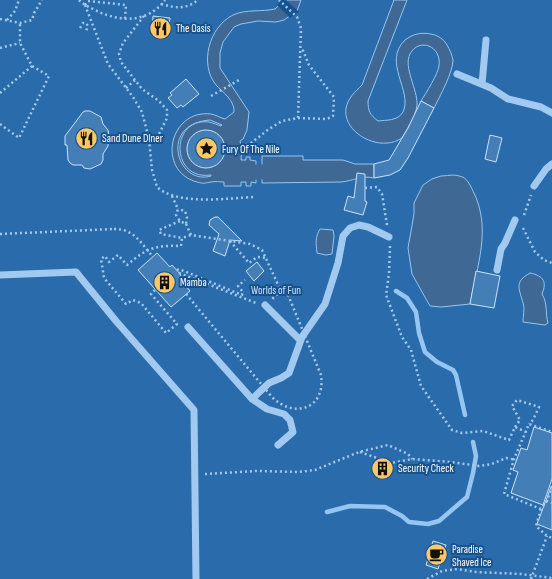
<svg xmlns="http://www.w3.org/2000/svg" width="552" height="579" font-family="'Sofia Sans Condensed',sans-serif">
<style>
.green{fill:#2a6cab}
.water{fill:#3f6994;stroke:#95c5f1;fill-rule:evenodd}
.pier{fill:#17528d}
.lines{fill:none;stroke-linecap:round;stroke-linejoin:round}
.stream{stroke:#95c5f1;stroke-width:4.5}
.canal{stroke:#3f6994;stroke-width:15}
.building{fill:#447eb7;stroke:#c8e2fb}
.path{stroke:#a2c9ef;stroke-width:2.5;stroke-dasharray:2 3;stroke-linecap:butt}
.minor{stroke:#a2c9ef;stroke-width:7}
.path-bridge{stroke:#a2c9ef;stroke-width:2.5;stroke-dasharray:2 3;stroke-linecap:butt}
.labels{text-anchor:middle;stroke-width:4;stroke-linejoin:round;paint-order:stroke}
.poi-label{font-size:11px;fill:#fff;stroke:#17528d;text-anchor:start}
.park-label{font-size:11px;fill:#c8e2fb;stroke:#17528d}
</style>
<rect width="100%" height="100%" fill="#17528d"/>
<path class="green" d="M0,0H552V579H0Z"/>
<path class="water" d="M285,0H301L297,11L284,20L276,22L258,21L241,24L234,27L223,42L220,53V68L249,112L247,130L243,139L240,141L242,149L241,160H246V157H250V160L256,161V183L251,182V186H246V182H241V186H224V182C220,182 215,181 211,182C205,183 204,184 197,182C156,171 169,109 211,114C216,115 221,118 225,119L234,112C235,101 223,92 216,85C199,64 209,27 233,15C246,9 262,12 275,9ZM210,120L222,125L221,126C218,125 213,123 209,122C170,117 170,181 211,175V176C177,186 158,124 210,120ZM204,140L212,142L215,148C213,157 206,160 199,153L198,147Z
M394,0H407L368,101C368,111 370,115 378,121C386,120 398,121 403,112C413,91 382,62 405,40C413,34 421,32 431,34C437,35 444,39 447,45C450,50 452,55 453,60C453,72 440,96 434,108L421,101C426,93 438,74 439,66C442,46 419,37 410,54C403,67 418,90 417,105C416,116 407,129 402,138C397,141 392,143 387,143C368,145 343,129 346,108C348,98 355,92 362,85Z
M262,156H303V160H343L355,164H374V178C362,175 353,181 341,182L262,183Z
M441,176C446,176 454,174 459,176C467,177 470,185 473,191C492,228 477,266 470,304L441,307L430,306L412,274L408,248L414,214V203L423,185L432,179Z
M320,229L333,230L334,236L332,254L326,255L317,253C316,244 315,237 320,229Z
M530,273C544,276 547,282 542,294C548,304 545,313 548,323L545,325L523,322C523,317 525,308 523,303C519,288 514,282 530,273Z"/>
<path class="pier" d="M282,0H286L299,12L290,18L277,5Z"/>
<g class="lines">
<path class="stream" d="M396,291L407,298L416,312L419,333L425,352L437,362L453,370L456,375L465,415
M327,512L350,506L385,507L402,516L409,522L428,524L439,521L467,497L473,473L476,456L473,442"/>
<path class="canal" d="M236,172H282"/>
</g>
<path class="building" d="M153,16L170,18L168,34L152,32Z
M186,79L199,94L183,107L181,105L177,108L168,98L172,95L170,93Z
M421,101L434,108L408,158L400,170L390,175L374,178V164L389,160L392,155L408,128Z
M85,111H90L101,117L103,124L108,130L109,136L108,146L103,154V160L101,164L90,169L84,168L82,165H73L70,163L68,160L67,145H65V136L83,112Z
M187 149a19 19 0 1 1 38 0a19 19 0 1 1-38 0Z
M490,135L502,138L496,162L485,159Z
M357,173L365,174V201L367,202L363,215L344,210L348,196L354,198Z
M215,217H218L242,241L230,240L225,256L213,251L219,234L209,225L210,220Z
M157,253L170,267L172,265L181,275L179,278L190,291L171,307L138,270Z
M257,262L264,271L254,281L246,271Z
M476,271L500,276L494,308L470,304Z
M534,427L552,433V479L543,505L511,493L518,472L513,470L521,448L527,450Z
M551,487L552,488V530L537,524Z
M433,541L446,545L438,569L426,565Z"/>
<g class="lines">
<path class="path" d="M79,0C84,5 89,7 95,10C119,22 147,24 165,0
M161,4C176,8 185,10 198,0
M85,5L108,64L133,97L142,112L149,139H109
M85,5L88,1L126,5L125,19
M144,16L123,43L119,54L121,62L142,89L159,101L167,110V118L157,138L149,139L152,170L157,187C178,206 228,198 255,197
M0,19L20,23L32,20L34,13L42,0
M7,20L15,11L19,0
M80,28L83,23H86L88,26L86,31
M0,48L20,43
M126,88L135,80
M0,93L32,66
M211,96L239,80
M298,118L327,119L333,116L334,97L309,65L302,48
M0,124L19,138L49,76L32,66L20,43V23
M201,149L241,146L251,143L269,129L282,121L298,118L301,28L297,17L279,0
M365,188L377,187L382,194L387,225
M172,196L178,209L176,215L180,221L186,224L187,217L185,211L178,209
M524,215L531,195
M180,221L159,230L161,234L182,238
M186,224L191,235L250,244L262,250L281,291L272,299
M523,228L535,252L544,260L552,263
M0,234L114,229
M230,241L249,263L257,257L266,258
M390,246L389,274L386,295L402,337L411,350L421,386L452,430L462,433L483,431L509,440L515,427L526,432
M177,270L179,269L242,295L243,292L238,286L245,280
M179,273L256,303
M155,290L151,294L177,324L166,333L141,303L133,300L126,304L104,278L101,259L105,256L109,262L118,255L127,265C147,248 155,245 181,246L182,238L191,235
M515,427L520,420L512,406L517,400L539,407L533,420L529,424
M360,452L391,463L412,459L451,462L479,466L492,464L506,458L517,460
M205,474L257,471L298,472L315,470L359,452L388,445L408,454L412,459
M552,486L547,501L552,503
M547,501L541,509L536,526L547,536L552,538
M541,509L504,494L514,459L529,424L552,432
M427,579L442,571L457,569L476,572L521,574L552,578
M531,579L547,536"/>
<path class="minor" d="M457,74L491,88L508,99L541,107L552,113
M482,84L486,40
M534,186L546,169L552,164
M497,270L501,249L505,243L515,220
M0,275L76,272L116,321L194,410L196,579
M265,305L300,340
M188,327L252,399L267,409L284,414L290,420L293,432L278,445
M252,399L269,383L281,378L289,373L302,337L325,304L338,263L343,236L350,228L359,225L368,227L389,237"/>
<path class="path-bridge" d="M114,229C133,228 142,244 153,257
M186,294L272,397C294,419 326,409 321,375L284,285"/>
</g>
<defs>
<symbol id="restaurant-disc" viewBox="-11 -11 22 22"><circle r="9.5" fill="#ffc860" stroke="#17528d"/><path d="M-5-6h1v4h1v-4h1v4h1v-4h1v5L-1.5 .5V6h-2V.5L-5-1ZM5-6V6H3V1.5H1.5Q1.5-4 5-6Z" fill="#111"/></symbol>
<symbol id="sight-disc" viewBox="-11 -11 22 22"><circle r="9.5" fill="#ffc860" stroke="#17528d"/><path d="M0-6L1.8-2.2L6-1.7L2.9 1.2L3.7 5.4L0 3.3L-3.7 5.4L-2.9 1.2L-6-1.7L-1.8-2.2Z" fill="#111"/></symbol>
<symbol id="building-disc" viewBox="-11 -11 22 22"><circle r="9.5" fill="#ffc860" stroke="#17528d"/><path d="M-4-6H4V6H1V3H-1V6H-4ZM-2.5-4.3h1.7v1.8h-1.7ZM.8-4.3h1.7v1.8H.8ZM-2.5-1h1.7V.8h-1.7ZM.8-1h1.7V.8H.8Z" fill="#111"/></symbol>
<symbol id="cafe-disc" viewBox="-11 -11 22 22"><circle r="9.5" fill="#ffc860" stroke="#17528d"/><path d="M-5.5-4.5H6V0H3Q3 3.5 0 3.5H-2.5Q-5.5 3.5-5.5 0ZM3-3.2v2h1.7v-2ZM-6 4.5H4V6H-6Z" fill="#111"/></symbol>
</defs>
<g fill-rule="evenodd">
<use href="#restaurant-disc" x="148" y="16" width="25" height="25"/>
<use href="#restaurant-disc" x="74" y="126" width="25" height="25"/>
<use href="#sight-disc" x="194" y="136" width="25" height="25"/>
<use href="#building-disc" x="152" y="270" width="25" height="25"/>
<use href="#building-disc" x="370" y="456" width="25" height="25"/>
<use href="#cafe-disc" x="424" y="542" width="25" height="25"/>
</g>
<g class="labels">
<g class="poi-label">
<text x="176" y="32">The Oasis</text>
<text x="102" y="142">Sand Dune DIner</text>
<text x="222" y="153">Fury Of The Nile</text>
<text x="180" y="286">Mamba</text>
<text x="398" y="472">Security Check</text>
<text x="452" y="553">Paradise<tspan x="452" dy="13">Shaved Ice</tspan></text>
</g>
<g class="park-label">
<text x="276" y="294">Worlds of Fun</text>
</g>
</g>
</svg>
